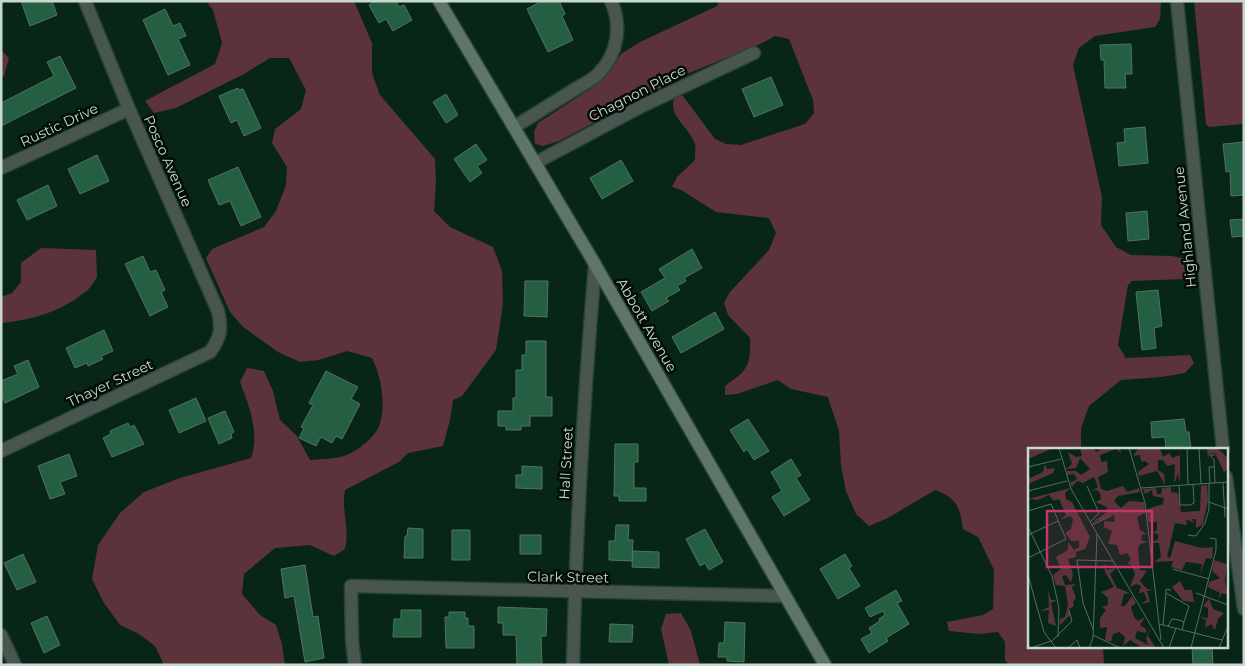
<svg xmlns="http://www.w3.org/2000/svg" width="1245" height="666" font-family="Montserrat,sans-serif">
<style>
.green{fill:#5c323b}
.building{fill:#245f44;stroke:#537261}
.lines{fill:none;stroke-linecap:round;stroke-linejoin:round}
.street-casing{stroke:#264335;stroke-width:15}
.secondary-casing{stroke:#264335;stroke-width:15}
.street{stroke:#49564f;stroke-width:12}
.secondary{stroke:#607569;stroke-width:12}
.labels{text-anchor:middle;stroke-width:5;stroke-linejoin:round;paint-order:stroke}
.street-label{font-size:14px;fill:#c8d9cf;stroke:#030c06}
.inset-road{fill:none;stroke:#546e61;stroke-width:1}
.view{fill:#c3356c;fill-opacity:0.15;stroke:#c3356c;stroke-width:2.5}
.inset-edge{fill:none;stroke:#c8d9cf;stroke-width:2.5}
</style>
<rect width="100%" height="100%" fill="#072618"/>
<path class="green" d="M206,1H354L372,43V73L380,95L435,159L436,183L434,211L450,227L493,247L502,271L503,304L496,350L462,396L453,400L450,420L443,446L408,453L399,462L345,490C341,511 350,527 345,549L334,556L310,545L275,548L244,574L242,594L260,615L276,625L282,644L285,665H164L155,646L139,634L120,625L104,603L92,579L98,545L120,513L144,492L180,478L251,458C260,432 249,406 240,382L247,368L264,371L273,391L280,420L297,436L310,460C320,459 334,459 344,456C357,452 377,436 380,423C386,402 381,377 372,358L347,351L319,360L300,362L278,352L243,327L230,312L206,258L212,249L264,227L276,211L286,185L287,167L272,143L275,129L301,109L306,90L289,58H270L244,74L176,108L154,113L145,101L215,64L222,43L213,10Z
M719,1H1161L1160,19L1155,27L1095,36L1079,48L1073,65L1102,197L1101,225L1116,247L1131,255L1172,256L1190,260L1192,269L1185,279L1132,281L1128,285L1118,345L1126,358L1190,355L1194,363L1185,373L1161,377L1121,380L1089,406L1081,428V450H1029V647H1103L1104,665H1009L1005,660V642L998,632L979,634L949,631L947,622L983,615L993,609L994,570L978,537L963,529C960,507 956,497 935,490L888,518L869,526L856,514L846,491L841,466L839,431L828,397L791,389L778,380L737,394L725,395V386C747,370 751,367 750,338L728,315L724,303L730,292L769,250L776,233L769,218L716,212L681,190L672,187L677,177L695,160C695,155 696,148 695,144C690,127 666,116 675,95L683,96L715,139L726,144L741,145L805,124L814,113L813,100L789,39L775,36L758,45L689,73L559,141L543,146L535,144L534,132L538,123L590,89L609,72L621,54L640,42L717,6Z
M1194,1H1244V124L1209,127L1206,124Z
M1,50L9,58L4,76L1,77Z
M41,248L96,250L97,277C94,282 90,289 85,292C61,312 31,320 1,323V297L12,293L21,282V263Z
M681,613L691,631L700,665H669L661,629L666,614Z"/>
<path class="building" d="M21,1H52L57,15L30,26Z
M375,1H396L399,7L404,5L412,20L393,31L386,19L379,23L369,5Z
M542,1H559L565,14L562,16L573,40L548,52L527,9Z
M165,9L173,26L180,23L186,36L178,39L190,65L168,75L143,20Z
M1131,44L1132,74H1125L1126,88H1105L1104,60H1101L1100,45Z
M60,56L76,88L1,126V103L54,76L47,62Z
M771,77L783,105L754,117L742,89Z
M238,88L239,90L243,89L261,128L244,136L237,120L231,123L219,96Z
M446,94L458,115L446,123L433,102Z
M1145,127L1148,163L1119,166L1117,143L1125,142L1124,129Z
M1244,142V195L1231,196L1230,171L1226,172L1223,144Z
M476,144L487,160L477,166L482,173L470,182L454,159Z
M97,155L109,181L80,194L68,169Z
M621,160L633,181L602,199L590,178Z
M238,167L261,217L241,226L230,201L219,205L208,180Z
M48,185L57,206L27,220L17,200Z
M1147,211L1149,239L1128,241L1126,213Z
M1244,219V236L1232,237L1230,220Z
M692,249L702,268L684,278L686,281L677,286L680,290L666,298L669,301L652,311L641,292L665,278L659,269Z
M143,256L150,272L156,270L165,290L161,292L168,307L150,316L125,264Z
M525,281H548L547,317L524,316Z
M1158,290L1162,326L1154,328L1156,348L1142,350L1136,292Z
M715,312L724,329L681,353L672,337Z
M104,330L113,351L101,356L103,359L88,366L87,363L75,368L66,348Z
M526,341H546V397H552V416H530V426H521V430H506V426H498V411H513V398H516V370H522V355H526Z
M28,360L39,387L5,403L1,394V381L18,374L14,366Z
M326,371L358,387L351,399L360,404L342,439L336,436L332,443L321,437L316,446L299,438L304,428L301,427L313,405L309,403Z
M196,398L206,421L179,433L169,410Z
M225,411L234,432L231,434L232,438L219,444L208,418Z
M748,419L769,451L754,460L747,449L744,452L730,430Z
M1184,419L1186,432H1189L1191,450H1166L1165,437L1152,438L1151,422Z
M128,423L130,427L134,425L144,444L112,457L103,438L111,434L110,431Z
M615,444H638V462H634V488H646V501H619V496H614Z
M69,454L77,476L60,482L65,494L50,499L38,466Z
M791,459L801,475L796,478L810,500L784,516L772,497L782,491L771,472Z
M522,466L542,467V489L516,488V475H522Z
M616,525H629L628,540H633L632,561L609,560V541H615Z
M408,528L423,529V558H404L405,536H407Z
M705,529L723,562L709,570L705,563L700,566L686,539Z
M452,530H470V560H452Z
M520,535H541V554H520Z
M633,551L659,552V568L632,567Z
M23,554L36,582L17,590L4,563Z
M845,554L852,566L849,568L860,586L838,599L820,569Z
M305,565L313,617L318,616L324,658L305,662L294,596L285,598L281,569Z
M896,590L902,601L897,603L909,624L886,638L888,641L869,653L861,639L872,633L869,628L880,621L879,619L885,615L883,611L870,617L865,608Z
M498,607L547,609L546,636H541L542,664L517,665L516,635H503V623H498Z
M401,610H421V637H393L394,619H401Z
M449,612H465V618H468V626H474V648H446L445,617H449Z
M47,616L60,645L44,653L31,623Z
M725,622L745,623L744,662L727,661V657H718L719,643H724Z
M610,624L633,625L632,642H609Z
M1192,647H1212L1213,665H1193Z"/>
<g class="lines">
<defs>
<path id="street" d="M1177,1L1223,450
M514,127C535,114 556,101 577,88C584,84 594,79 599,73C618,54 622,25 611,1
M535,163L642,106L754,53
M1,168L129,109
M1,451L210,352C221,337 222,329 218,311L129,109L85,1
M1226,477L1244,609
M1,635L15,665
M355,665L352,641L351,586L785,596
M573,665C576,531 584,397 595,264"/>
<path id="secondary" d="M439,1L589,254L825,665"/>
</defs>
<use href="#street" class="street-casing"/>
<use href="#secondary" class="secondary-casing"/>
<use href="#street" class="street"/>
<use href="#secondary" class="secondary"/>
</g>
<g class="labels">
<g class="street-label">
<text transform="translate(637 93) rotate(-27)" y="5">Chagnon Place</text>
<text transform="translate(59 125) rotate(-25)" y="5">Rustic Drive</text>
<text transform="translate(168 161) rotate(66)" y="5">Posco Avenue</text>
<text transform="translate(1185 227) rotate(-96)" y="5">Highland Avenue</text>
<text transform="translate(647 325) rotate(60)" y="5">Abbott Avenue</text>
<text transform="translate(110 383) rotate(-25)" y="5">Thayer Street</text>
<text transform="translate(566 463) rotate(-87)" y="5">Hall Street</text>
<text transform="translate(568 577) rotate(1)" y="5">Clark Street</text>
</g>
</g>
<g transform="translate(1028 448)">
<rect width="200" height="200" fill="#072618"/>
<path d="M0,0H23V1L0,11ZM52,0H66L68,4L75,0H92L93,5L88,1L72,7L73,14L79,13L80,24L70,29L73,41L79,43L95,38L99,44L111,40L112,44L90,48L86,53L93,60L101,53L116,54L117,65L109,69L112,82L119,86L114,87L113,92L119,94L111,97L110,102L112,122L119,123L112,133L119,141L125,142L119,143L122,154L113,156L119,152L116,144L111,145L113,138L108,136L102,139L107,126L103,117L99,116L103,111L99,105L92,107L89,97L80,96L84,83L76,79V73L87,74L86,67L64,75L80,63L78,59L68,54L73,51L72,45L68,42L63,44L70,39L66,29L55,35L49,33L44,39L42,35L49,31L46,26L39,27V23H48L53,27L62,21L52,10L48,20L38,21L44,16L40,4L48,9L54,8ZM111,0H132L135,9L141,5L144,10L152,7V36L150,25L146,36L147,16L139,18L135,12H130V22L136,26L137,37L129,23L111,28L110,24L121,16L117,13L113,14L112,7L105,8ZM179,0H188L195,5L200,11V21L196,24L187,5L181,6L180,11ZM17,16L19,21L27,20L25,25L0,36V31L15,24ZM179,37L180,52L175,76L168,80V71H164L166,75L158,71L159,77L147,75L139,109L142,110L147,93L174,100L185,99L184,111L178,110L172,127L174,116L158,114L154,122L143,119L145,113L126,114L133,109L131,95H123L130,91V86L125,85L129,82V74H120L119,61L135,56L136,50L125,48L124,42L117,46L115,41L128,40L129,46H133L134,40L143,39V44L150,45L153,64L172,63L173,38ZM42,40L37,45L38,51L44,54L62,89L57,101L48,104V109L40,111L45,126L43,135L38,127L34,128L37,137L48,136L44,139L48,150L45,154L46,158L41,161L42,167L32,177V171L37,169L40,157L37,138L28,137L25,127L33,121L28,109L40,102V94L46,102L51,99V93H43L37,85L43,81L45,71L42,68L32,72L38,67L31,51L26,53L21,47L10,52L0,51ZM186,112L199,116L197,133L200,147L194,145L190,152L192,145L180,139L181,134L192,130L184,123ZM76,115L79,122L88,120L82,126L89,140L102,145L96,146L93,158H97L104,148L108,155L103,159L106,169L110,173L117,169L112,177L118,181V185L109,183L107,190L120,197L118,191L122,179L120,188L128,200H115L102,192L95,198L97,189L91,184L85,186L83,194L77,192L79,179L72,180V170L78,162L74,159L80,157V150L73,144L86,139L77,124ZM152,133L157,142H164L166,154L155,153L144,139ZM20,142L23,152H29L23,155L28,178L20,175L21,162L12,163L21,159ZM181,151L185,161L196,165L190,171L187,182L183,176L177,180L178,172L172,169L180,170V160L175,158Z" fill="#5c323b"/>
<path class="inset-road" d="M31,0L43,41L136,200M101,0L117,55L133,192M159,0L160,37M171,0L173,36M187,7H182L186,12L187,35M0,19L33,11M182,35L181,19H186M195,35L197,69M151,37L152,57H162L166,55L165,36M59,38L71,65L62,74M113,40L200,34M0,43L39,33M181,54L200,61M0,63L23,56L38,91L0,110M64,77L83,68M0,79L24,128L31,160L30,189M0,87L30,73M160,87L168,88L177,75L181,61V35M200,88V104M145,121L181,131M0,127L16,184L28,200M143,142L138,141V145L161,158L156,174M168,145L200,157M131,176L194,192M135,177L138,145M140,178L144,171L151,172L156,174L154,182M65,181L55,155L49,112L85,113M65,187L92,200M23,194L44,173L41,162M3,200L23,193M40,200L49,192L52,200M61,200L65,190L69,86M141,200L148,180M163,200L188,102V91L182,90M191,200L200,178"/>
<path class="view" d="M19,63H124V119H19Z"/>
<rect width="200" height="200" class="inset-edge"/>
</g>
<rect width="1245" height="666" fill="none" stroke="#c8d9cf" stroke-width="5"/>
</svg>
